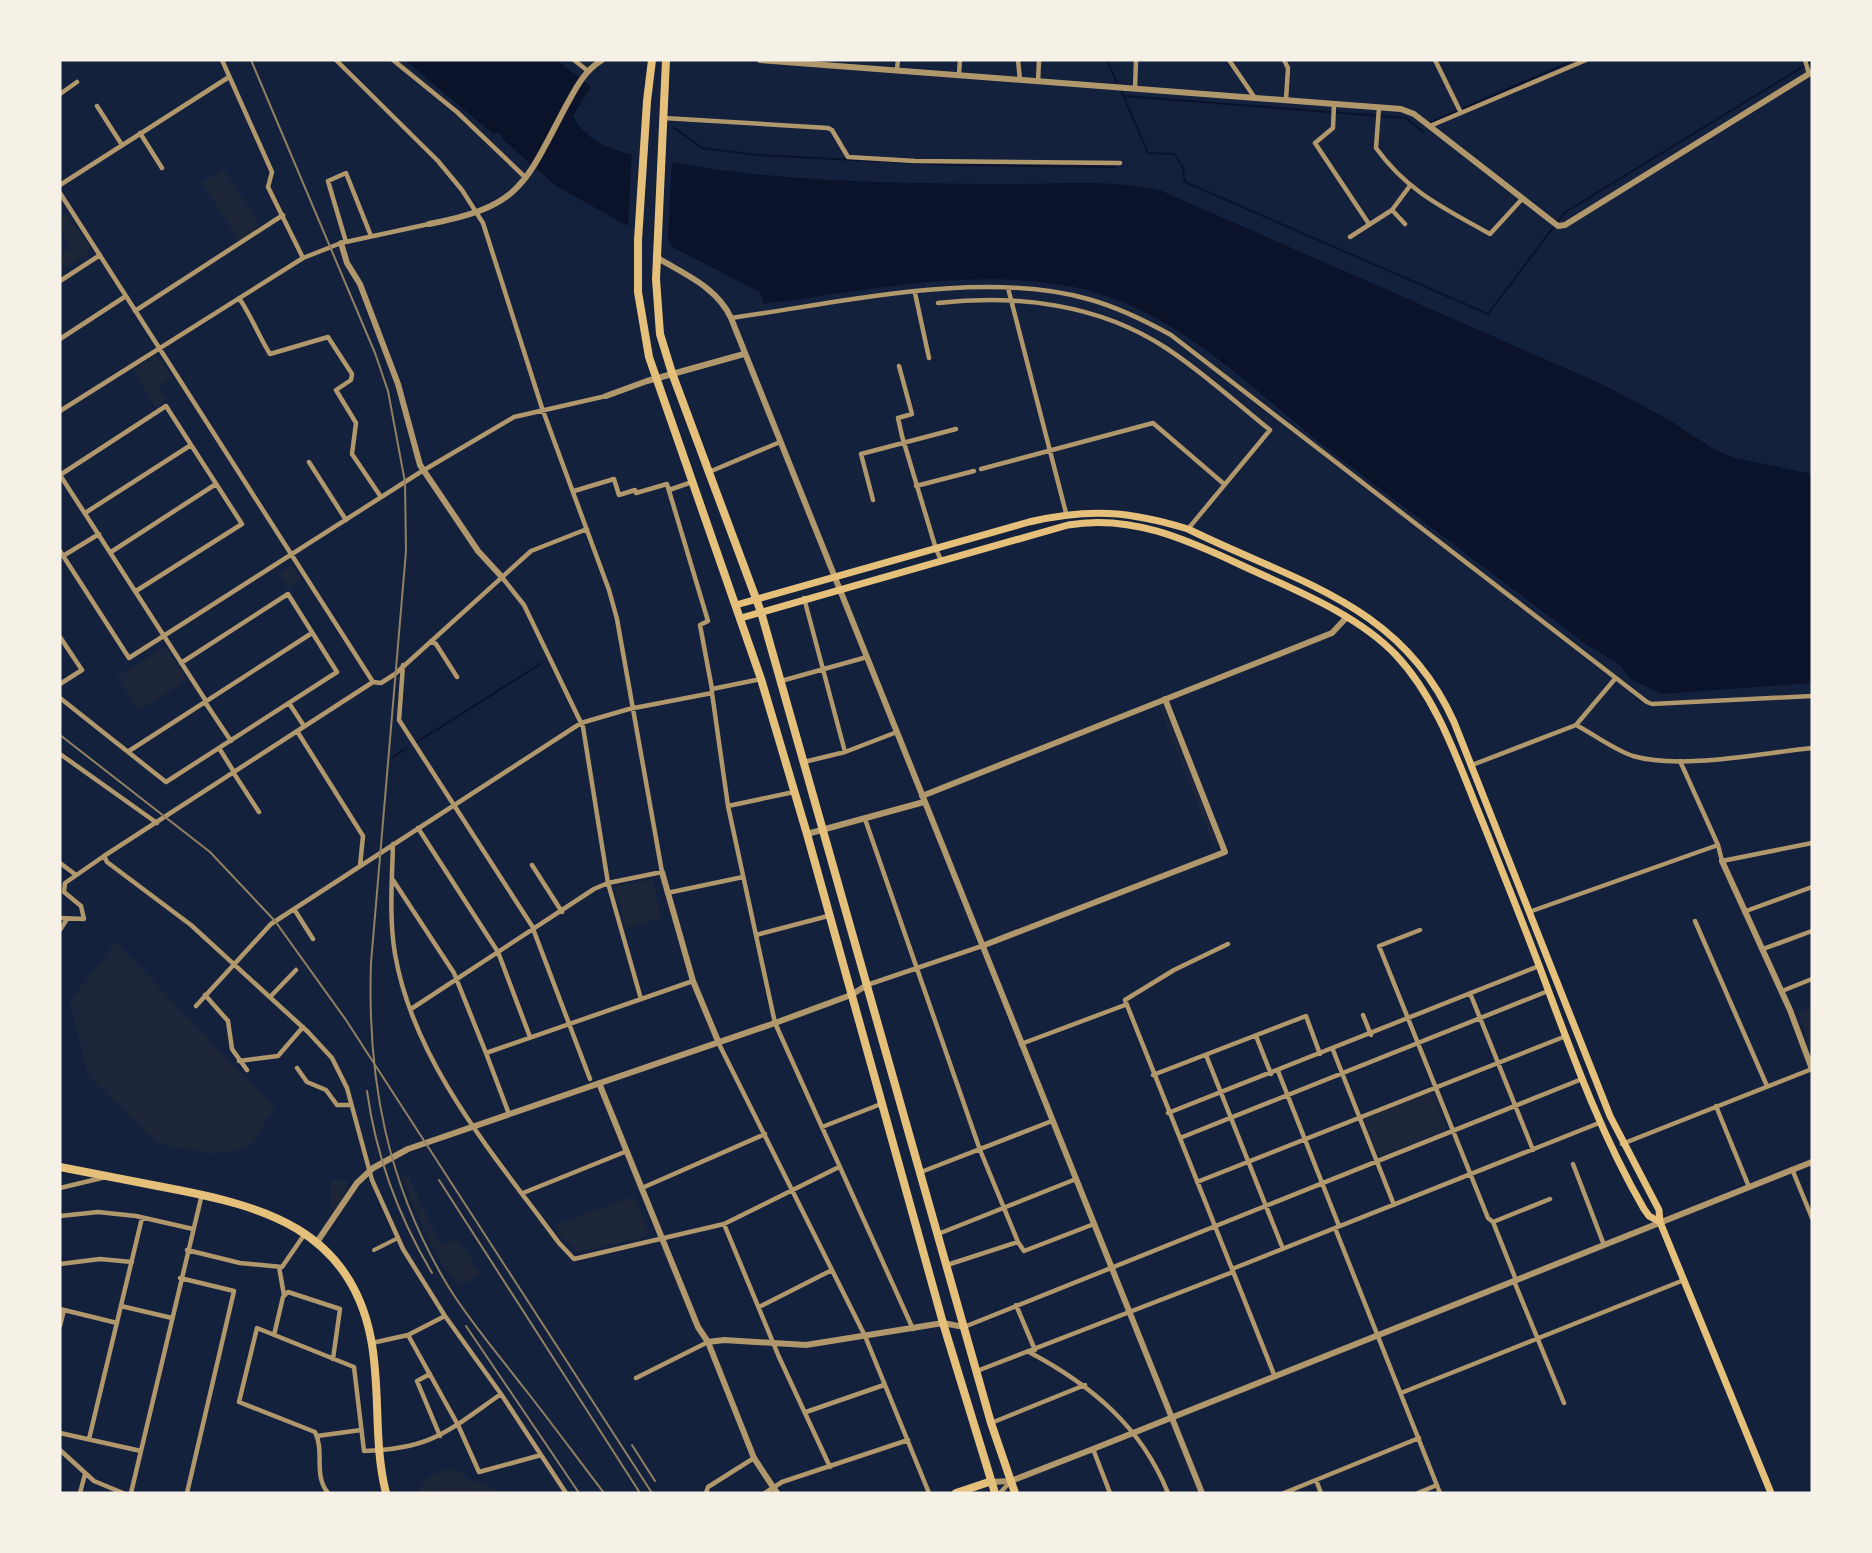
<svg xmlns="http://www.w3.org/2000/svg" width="1872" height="1553" font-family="'Golos Text',sans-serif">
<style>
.green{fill:#1d2539}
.water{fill:#0b132b}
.pier{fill:#14213d}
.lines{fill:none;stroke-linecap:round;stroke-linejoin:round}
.stream{stroke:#0b132b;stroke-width:2}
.pedestrian{stroke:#b1986c;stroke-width:4}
.minor{stroke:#b1986c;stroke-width:4.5}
.tertiary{stroke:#b1986c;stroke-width:6}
.secondary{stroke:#e5c07b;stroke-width:7}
.primary{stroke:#e5c07b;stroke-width:8}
.trunk{stroke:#e5c07b;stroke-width:8}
.rail{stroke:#918062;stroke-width:2}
</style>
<rect width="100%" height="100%" fill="#14213d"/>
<path class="green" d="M224,169L260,226L239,241L202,183Z
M67,213L89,247L88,254L65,268L60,267V254L71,247L60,229V217Z
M154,356L161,359L172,377L158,386L167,400L156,408L133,370Z
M288,567L294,568L302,579L288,588L278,573Z
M162,648L167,649L187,680L138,711L117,677Z
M1159,706L1164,709L1218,844L1214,845Z
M650,880L653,881L661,918L626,928L615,889L617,886Z
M116,942L275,1108L248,1149L213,1154L158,1144L89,1077L70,1001Z
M1812,1008V1054L1798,1012Z
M1430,1092L1434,1094L1446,1127L1444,1131L1378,1157L1364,1119Z
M408,1175L441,1245L458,1239L481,1274L458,1287L435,1253L401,1177Z
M331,1180H349L340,1205L334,1210L331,1207Z
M634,1196L649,1233L646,1237L578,1252L563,1239L554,1225Z
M446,1469L458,1471L470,1480L507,1493H419C421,1478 433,1475 446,1469Z"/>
<path class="water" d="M405,60H557L591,87L573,116C592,152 630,153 667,161C774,182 884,183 993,184C1046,185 1111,178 1162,191L1604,385L1671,421L1715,450L1735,458L1812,474V683L1662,694L1630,679L1619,664L1587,645C1503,581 1418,518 1334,454C1254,392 1177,308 1074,287C972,267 865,291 764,304L760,292L672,247L671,242L651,239L556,186L502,139L503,137L498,132L494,135Z"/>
<path class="pier" d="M632,151L672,159L668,241L672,250L669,244L650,241L628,229Z"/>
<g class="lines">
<path class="stream" d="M1107,60L1118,85
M1121,90L1148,153L1174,154L1182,165L1185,182L1488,314L1564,213L1812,61
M1124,96L1406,118L1423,132
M1429,123L1575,60
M673,127L702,148L758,155L954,165L1116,167
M417,742L542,663
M393,757L407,748"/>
<path class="pedestrian" d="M374,1250L398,1238"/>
<path class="minor" d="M222,60L272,172L268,187L303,258
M336,60L438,161L462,190L483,223L542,408L609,590L617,619L662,872L608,883L594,889L411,1009
M393,60L457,112L526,178
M574,60L588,71
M1018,60L1020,80
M1229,60L1255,98
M1284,60L1288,68L1286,100
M1435,60L1461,113
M1805,60L1809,74
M897,69L898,60
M959,74L960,60
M1038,82L1039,60
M1135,89L1136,60
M60,94L77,82
M1334,104L1333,128L1315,143L1369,224
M97,106L122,145
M1379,107L1376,148C1408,192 1444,208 1490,234L1522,199
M664,118L828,128L832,130L848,157L915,161L1120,163
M1430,126L1586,60
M140,133L162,168
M60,185L229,77
M60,193L373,682
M1392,210L1405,224
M1350,237L1392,210L1409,187
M346,242L328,181L346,173L371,236
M60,281L100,255
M1008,288L1066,513
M915,293L929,358
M239,298C252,317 258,335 270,354L328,337L352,374L351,380L336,390L356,423L352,454L381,497
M938,303C1016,294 1099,304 1166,348C1203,372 1236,403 1270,430L1188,529
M135,311L283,215
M731,318C840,303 981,269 1088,299C1117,307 1144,320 1171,335L1647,702L1652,704L1812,696
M60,339L126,296
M899,366L912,414L898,418L902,436L936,549L941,560
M60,411L303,258L341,243L429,224
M309,462L346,520
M981,469L1153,423L1224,484
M709,472L780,442
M916,486L974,471
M669,490L692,482
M574,491L614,479L619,495L635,490L636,493L667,484L708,621L700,625L712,689
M873,500L861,454L956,429
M85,513L191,445
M60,551L129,658L419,473L514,417L606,396
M111,552L216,484
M63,556L99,534
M501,576L524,605L583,727L608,883L641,999
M136,591L242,524L166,406L60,475L206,701
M804,598L845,752
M60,637L82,670L60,684
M431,641L436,644L457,677
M403,665L399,720L532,926L590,1079
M781,681L867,657
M712,693L728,806L775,1023L913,1329
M60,698L166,782L337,672L288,594L181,663
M205,702L231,741
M289,703L304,726
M1576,725C1595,735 1613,749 1633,756C1681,770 1761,753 1812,748
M297,731L363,836L360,866
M219,748L234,772
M129,751L312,633
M60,754L157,823
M1680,761L1718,845L1722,861L1812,843
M804,762L845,752L897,732
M1472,765L1576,725L1614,680
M233,772L259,812
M728,806L794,792
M865,819L980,1150L1018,1242L1024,1251L1094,1224
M418,828L498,952L530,1037
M393,844C392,881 389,918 395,954C414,1064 495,1156 559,1243L574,1259L724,1224L839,1167
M60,863L76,875
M532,865L562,912
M393,880L454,973L486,1053
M667,893L743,877
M294,909L313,939
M1746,911L1812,887
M1529,912L1718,845
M60,918L84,919L81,906L64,892L65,883L104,856
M1695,921L1767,1086
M60,930L67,919
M1420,930L1379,946L1488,1218L1493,1222L1516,1280
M756,935L828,916
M1228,944L1174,970L1125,1000L1275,1377
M1763,949L1812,931
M867,985L982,946
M1782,991L1812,979
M1470,993L1533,1150
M205,995L228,1021L232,1049L247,1070
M270,997L296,970
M196,1006L271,924L581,723L629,709L712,693V689L761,679
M1363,1015L1371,1035
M1256,1036L1271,1074
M718,1042L865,1336L929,1493
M1021,1044L1125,1005
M1333,1050L1394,1205
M1206,1055L1283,1249
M239,1061L278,1056L303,1027
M297,1068L307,1082L326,1090L337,1105H350
M1278,1071L1339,1226
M1153,1075L1306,1016L1320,1054
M1716,1106L1749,1187
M1168,1113L1539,966
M509,1114L486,1053L693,981
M822,1127L881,1104
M1180,1138L1548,991
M1622,1144L1812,1069
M1573,1164L1604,1245
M1792,1169L1812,1218
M921,1172L1052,1121
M1197,1182L1566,1036
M60,1188L106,1177
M642,1188L765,1134
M523,1193L627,1151
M60,1216L98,1212L136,1216L193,1229
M1493,1222L1550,1199
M724,1224L779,1357L830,1467
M1335,1228L1440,1493
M938,1234L1076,1179
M187,1250L240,1263L282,1267L304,1235
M60,1264L100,1259L132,1262
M947,1265L1018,1242
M279,1267L284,1295
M1232,1269L1599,1123
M180,1278L234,1291L187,1493
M1514,1281L1564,1403
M1016,1305L1035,1350
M121,1306L172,1318
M759,1307L832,1270
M60,1309L117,1323
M60,1326L64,1310
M964,1327L1582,1079
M274,1335L283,1297L288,1292L340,1309L333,1359
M408,1335L458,1425L479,1472L541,1455
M372,1343L408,1335L445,1316
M1029,1352C1091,1385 1141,1426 1168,1493
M977,1371L1233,1272
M430,1374L417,1381L440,1436
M636,1378L708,1342
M1401,1393L1684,1280
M806,1412L884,1385
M991,1423L1085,1385
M60,1433L141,1451
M317,1436L361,1430
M89,1439L142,1218
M1093,1449L1110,1493
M60,1450L94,1481L123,1493
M1316,1480L1321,1493
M80,1493L85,1474
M131,1493L202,1194
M328,1493C313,1475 325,1452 315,1432L239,1402L257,1328L354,1367L364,1451C432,1449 448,1431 501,1394
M566,1493L501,1394L445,1316L403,1249L372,1180L347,1088L332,1058L308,1032L191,925L107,862L104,856L373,682L381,683L395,674L531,551L587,529
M706,1493L708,1487L754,1458
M765,1493L782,1482L908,1440
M1000,1493L1011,1481
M1284,1493L1419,1438
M1418,1493L1437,1485"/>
<path class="tertiary" d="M760,60L1401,109L1414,114L1558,226L1565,225L1812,72
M429,224C522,206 524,185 566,106C576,88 584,71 602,60
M341,243L347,263L360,284L398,384L420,465L478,551L501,576
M656,257C684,274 717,287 731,318L1202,1493
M606,396L647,381L744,354
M922,796L1332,633L1346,618
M807,834L924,802
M1722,861L1790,1010L1812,1069
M662,872L693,981L718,1041
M982,946L1225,852L1165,699
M599,1083L698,1327L708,1342L754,1458L777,1493
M317,1242L357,1183L373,1168L408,1149L775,1023L851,995L867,985
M708,1342L724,1340L806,1345L943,1323L964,1327
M990,1482L1011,1481L1093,1449L1812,1162"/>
<path class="secondary" d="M736,605L1029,522C1089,508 1129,511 1188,529C1295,582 1401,603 1454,722L1610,1116L1659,1210L1660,1222L1771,1493
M741,618L1068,525C1130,514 1186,539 1241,565C1292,589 1356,613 1396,655C1438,700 1458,762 1481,818C1501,868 1521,918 1540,968C1571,1051 1600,1133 1644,1209L1649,1216L1660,1222"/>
<path class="primary" d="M60,1167C96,1174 132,1181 168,1188C263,1206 350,1229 371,1339C381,1390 373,1442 386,1493
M956,1493L989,1482"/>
<path class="trunk" d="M652,60L647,101L638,240V292L649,357L761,679L807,834L943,1323L995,1493
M666,60L656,279L660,334L672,373L761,612L991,1423L1015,1493"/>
<path class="rail" d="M251,60L375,353L388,391L405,482L406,551L371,963C367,1079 387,1185 448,1286C470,1322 498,1354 524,1388C551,1422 577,1458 604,1493
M60,735L210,852L275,921L346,1020L652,1493
M367,1091C376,1156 398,1216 432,1273
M439,1180L640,1493
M466,1326L579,1493
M632,1445L655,1481"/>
</g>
<rect width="1872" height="1553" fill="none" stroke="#f6f1e7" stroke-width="123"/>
</svg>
